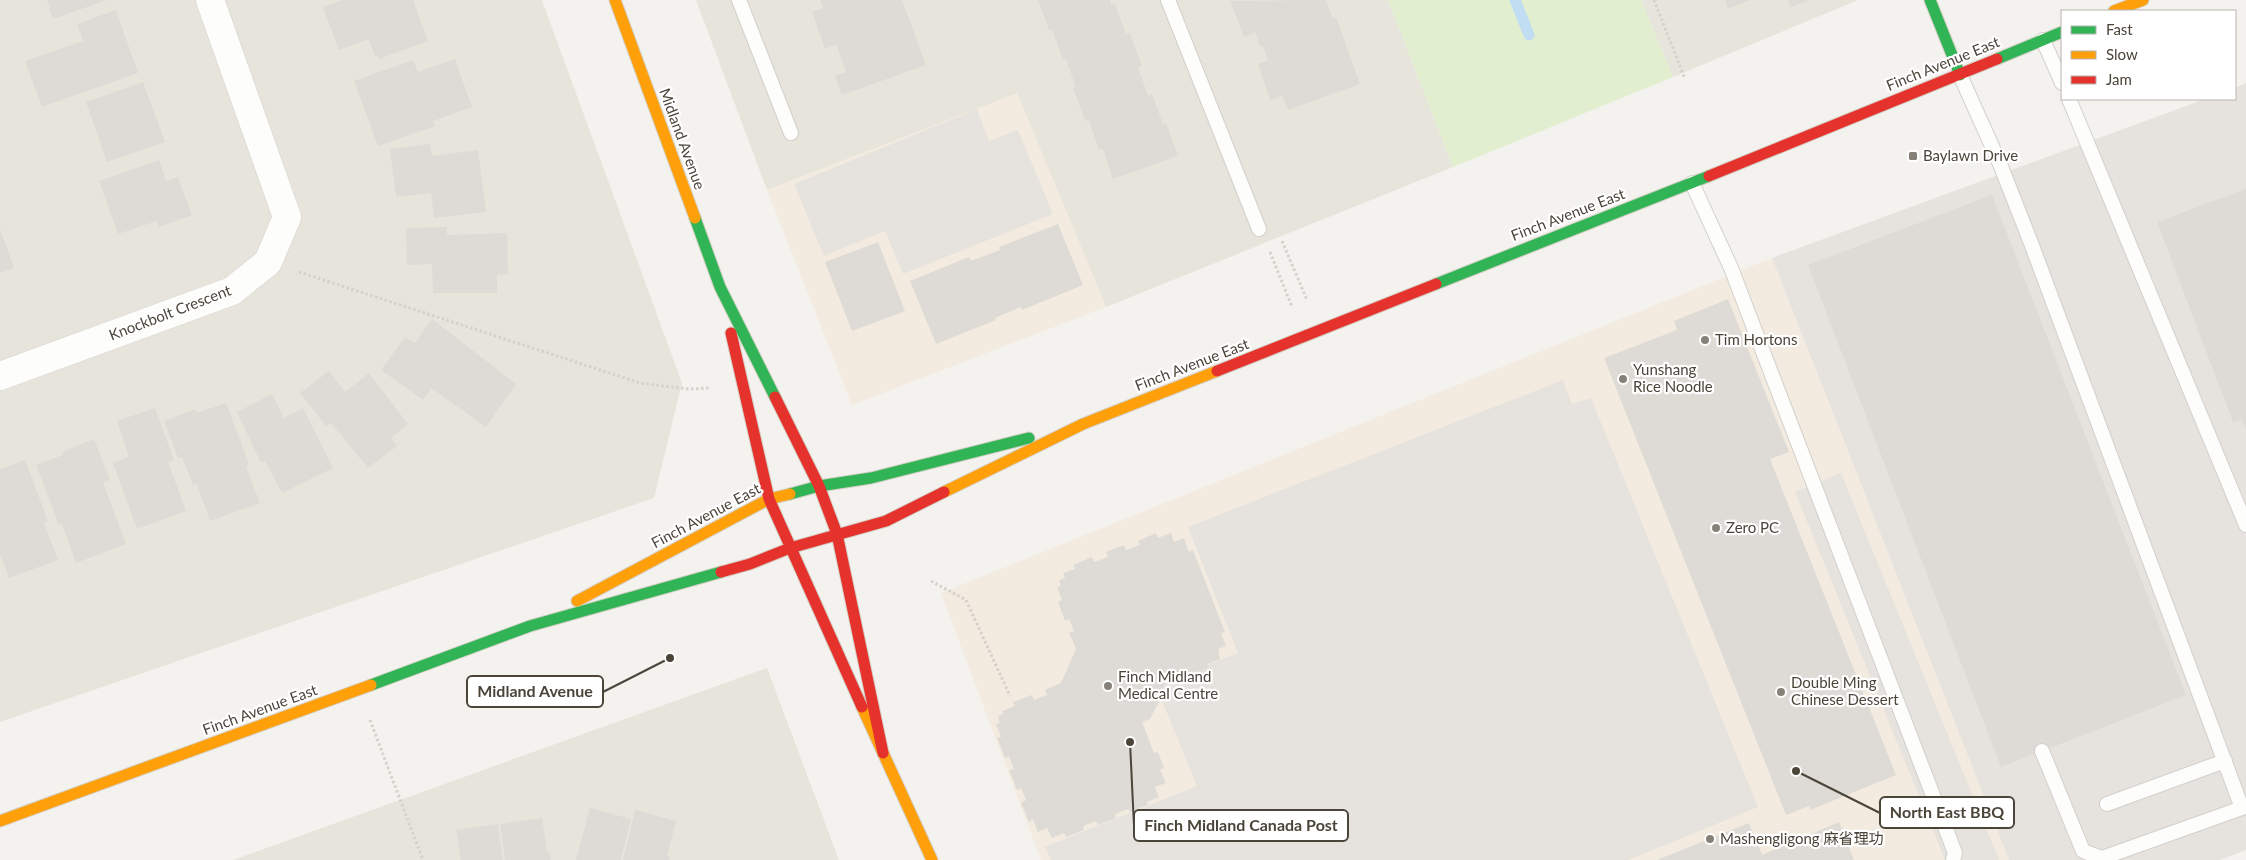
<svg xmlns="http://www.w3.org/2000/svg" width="2246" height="860" font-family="Lato,'Noto Sans SC',sans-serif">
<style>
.residential{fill:#e7e4dc}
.commercial{fill:#f3ebdf}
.industrial{fill:#e6e2de}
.green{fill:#e1eecf}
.parking{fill:#e6e3df}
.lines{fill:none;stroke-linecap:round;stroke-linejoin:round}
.stream{stroke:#c0ddf1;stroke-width:11}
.building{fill:#dedbd6}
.lane-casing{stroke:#d2d0cb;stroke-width:16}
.street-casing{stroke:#d2d0cb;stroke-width:29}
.fast-casing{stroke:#d3cfc5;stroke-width:13}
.slow-casing{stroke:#d3cfc5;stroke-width:13}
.jam-casing{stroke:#d3cfc5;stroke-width:13}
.path{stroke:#d3d2cc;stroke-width:3;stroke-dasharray:2.5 2.5;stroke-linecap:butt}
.lane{stroke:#fdfdfc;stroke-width:14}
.street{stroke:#fdfdfc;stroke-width:28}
.fast{stroke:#30b455;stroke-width:11}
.slow{stroke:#ff9f0a;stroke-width:11}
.jam{stroke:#e5322d;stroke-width:11}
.poi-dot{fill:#868178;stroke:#fff;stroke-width:2}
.labels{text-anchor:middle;stroke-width:4.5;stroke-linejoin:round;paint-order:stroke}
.street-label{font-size:15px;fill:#4b4439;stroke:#fff}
.poi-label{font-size:15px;fill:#4b4439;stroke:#fff;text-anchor:start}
.leader{fill:none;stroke:#4b4439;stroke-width:2}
.callout-dot{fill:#4b4439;stroke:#fff;stroke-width:2}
.callout{fill:#fff;stroke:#4b4439;stroke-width:2}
.callout-label{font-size:16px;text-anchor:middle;font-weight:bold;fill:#4b4439}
</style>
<rect width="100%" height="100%" fill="#f4f2ee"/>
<path class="residential" d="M0,0H542L682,383L654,498L0,722Z
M696,0H1388L1453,167L1106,307L1017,94L767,190Z
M1641,0H1858L1673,77Z
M767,668L839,860H233Z"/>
<path class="commercial" d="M1017,93L1106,307L852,405L767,190Z
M1772,258L2009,860H1041L941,593Z"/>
<path class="industrial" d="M2246,83V850L2220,860H2009L1772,258L2205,99H2235V88Z"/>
<path class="green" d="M1388,0H1641L1673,77L1453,167Z"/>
<path class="parking" d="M977,109L989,141L1018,130L1053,214L903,274L885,231L824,256L794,184Z
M2145,125L2210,314L2189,321L2226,429L2162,451L2060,155Z
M1563,380L1572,404L1591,398L1758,807L1628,860H1051L1045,847L1197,786L1155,684L1238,653L1188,527Z
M1841,473L1999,860H1945L1795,492Z"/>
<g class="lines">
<path class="stream" d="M1515,0L1529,35"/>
</g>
<path class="building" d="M47,0H107L53,19Z
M342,0H413L428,41L379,59L378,56L375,57L369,39L339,50L323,7Z
M820,0H902L926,65L842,95L835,76L846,72L836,44L825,49L812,12L823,8Z
M1038,0H1110L1111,5L1115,4L1126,34L1130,33L1142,66L1138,67L1148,96L1152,94L1163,124L1166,123L1178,156L1113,179L1103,149L1099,150L1089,120L1085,121L1073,88L1076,87L1066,59L1063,60L1052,29L1049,30Z
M1326,0L1333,19L1336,17L1360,84L1288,110L1282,96L1270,100L1258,64L1268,60L1263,46L1260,47L1255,32L1244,37L1230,1Z
M1725,0H1750L1728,9Z
M1788,0H1809L1791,7Z
M116,10L138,73L42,107L25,61L83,41L77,24Z
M455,59L472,107L433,121L435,126L378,146L354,81L413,60L418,72Z
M143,82L165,142L107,162L86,102Z
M430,144L432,156L478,150L486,212L434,218L431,193L396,197L390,149Z
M159,160L166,181L178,177L192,215L159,227L157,221L118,234L99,181Z
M2246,189V430L2242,419L2233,422L2157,222Z
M1992,195L2186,695L2001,767L1808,265Z
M1058,224L1083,285L1022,310L1021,307L995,318L996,320L936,344L910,281L969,257L971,261L1000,250L999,247Z
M447,227V235L507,233L508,274L497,275V293H433L432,264L407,265L406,228Z
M0,229L14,268L0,273Z
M878,242L905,311L852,331L825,262Z
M1728,299L1789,452L1770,459L1896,775L1810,810L1809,806L1786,815L1604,358L1677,330L1674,321Z
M432,319L516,384L486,427L431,388L423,400L381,370L405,337L415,343Z
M329,371L345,392L369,373L408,424L391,438L397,446L368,468L331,423L326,426L300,393Z
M272,394L284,418L303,408L333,468L282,493L265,461L261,463L237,412Z
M226,403L249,464L246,466L260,503L210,521L197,484L193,485L182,457L178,458L164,421L195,409L197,413Z
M155,408L174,460L168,462L186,511L137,529L113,463L129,457L117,421Z
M94,439L110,480L103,482L126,544L76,563L62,524L59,525L36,465L63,455L62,452Z
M25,460L48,521L44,522L58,560L9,578L0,554V469Z
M1156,533L1158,538L1171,533L1174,542L1184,538L1189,552L1193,550L1225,632L1221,633L1226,646L1218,649L1220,659L1207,664L1209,668L1190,676L1188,672L1166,680L1162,690L1164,692L1150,719L1142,722L1154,753L1158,752L1164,768L1160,770L1166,783L1155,787L1159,797L1147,802L1148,805L1130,812L1128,809L1115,814L1116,818L1098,825L1096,821L1083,826L1084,830L1066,837L1064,833L1052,838L1047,828L1038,832L1033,819L1029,822L1021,803L1026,800L1021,788L1017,790L1009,770L1014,769L1009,756L1005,758L997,738L1001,737L996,724L1000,723L998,716L1003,714L1002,711L1015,706L1013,702L1032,695L1034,700L1047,695L1045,690L1061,683L1076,649L1069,633L1074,631L1069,619L1065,621L1058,602L1062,600L1057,587L1061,586L1059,580L1065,578L1063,573L1075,569L1073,565L1092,557L1094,562L1108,557L1106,552L1124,545L1126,550L1140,545L1138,541Z
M590,808L631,819L621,860H576Z
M635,810L676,821L667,856L670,857L669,860H623Z
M542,818L547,852H550L551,860H505L500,824Z
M1839,822L1854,860H1657L1749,823L1762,855Z
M498,824L503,860H461L456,830Z"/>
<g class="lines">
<defs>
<path id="lane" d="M739,0L791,133
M1168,0L1259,229
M2043,40L2062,83
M1960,75L2000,164L2031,243L2242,808L2102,858L2083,851L2042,751
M2069,99L2246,525
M1692,183L1731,268L1955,853L1953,860
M2107,804L2225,761"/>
<path id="street" d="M0,376L232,291L268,262L287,217L210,0"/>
<path id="fast" d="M1930,0L1960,75
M1997,59L2062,32
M695,218L720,287L775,397
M1436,284L1709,176
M790,494L819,486L871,478L1029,438
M371,685L530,626L721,572"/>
<path id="slow" d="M615,0L695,218
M2114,11L2143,0
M944,492L1083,424L1217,371
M577,601L769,499L790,494
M862,707L932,860
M0,821L371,685"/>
<path id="jam" d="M1709,176L1997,59
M731,333L769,499L862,707
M1217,371L1436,284
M775,397L819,486L837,534L883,753
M721,572L750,564L790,548L886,521L944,492"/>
</defs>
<use href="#lane" class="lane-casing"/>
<use href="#street" class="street-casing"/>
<use href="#fast" class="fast-casing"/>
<use href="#slow" class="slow-casing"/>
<use href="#jam" class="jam-casing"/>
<path class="path" d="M1654,0L1685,79
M1282,241L1307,300
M1270,252L1292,307
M299,272L640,383L689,389L710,388
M931,581L966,600L1010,696
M370,720L423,860"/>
<use href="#lane" class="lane"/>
<use href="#street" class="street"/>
<use href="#fast" class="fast"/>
<use href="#slow" class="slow"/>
<use href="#jam" class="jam"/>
</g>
<g class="poi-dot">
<rect x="1908" y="151" width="10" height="10" rx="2.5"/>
<circle cx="1705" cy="340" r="5"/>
<circle cx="1623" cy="379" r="5"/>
<circle cx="1716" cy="528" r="5"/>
<circle cx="1108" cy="686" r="5"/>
<circle cx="1781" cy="692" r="5"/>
<circle cx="1710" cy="839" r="5"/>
</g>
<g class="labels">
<g class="street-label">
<text transform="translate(1943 64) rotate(-22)" y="5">Finch Avenue East</text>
<text transform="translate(682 139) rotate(70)" y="5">Midland Avenue</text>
<text transform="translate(1568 215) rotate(-21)" y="5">Finch Avenue East</text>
<text transform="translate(170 313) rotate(-21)" y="5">Knockbolt Crescent</text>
<text transform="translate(1192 365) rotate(-21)" y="5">Finch Avenue East</text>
<text transform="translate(706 516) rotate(-28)" y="5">Finch Avenue East</text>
<text transform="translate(260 710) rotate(-20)" y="5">Finch Avenue East</text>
</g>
<g class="poi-label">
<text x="1923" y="161">Baylawn Drive</text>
<text x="1715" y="345">Tim Hortons</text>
<text x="1633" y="375">Yunshang<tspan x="1633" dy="17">Rice Noodle</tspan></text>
<text x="1726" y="533">Zero PC</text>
<text x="1118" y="682">Finch Midland<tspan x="1118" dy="17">Medical Centre</tspan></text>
<text x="1791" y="688">Double Ming<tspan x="1791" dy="17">Chinese Dessert</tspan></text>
<text x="1720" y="844">Mashengligong 麻省理功</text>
</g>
</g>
<path class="leader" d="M670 658L603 692M1796 771L1880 813M1130 742L1134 826"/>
<g class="callout-dot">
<circle cx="670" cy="658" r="5"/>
<circle cx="1796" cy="771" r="5"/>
<circle cx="1130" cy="742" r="5"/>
</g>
<g class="callout">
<rect x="467" y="676" width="136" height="31" rx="5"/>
<rect x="1880" y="797" width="134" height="31" rx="5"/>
<rect x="1134" y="810" width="214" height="31" rx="5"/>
</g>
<g class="callout-label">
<text x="535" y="697">Midland Avenue</text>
<text x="1947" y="818">North East BBQ</text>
<text x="1241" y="831">Finch Midland Canada Post</text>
</g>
<rect x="2061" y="10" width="175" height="90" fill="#ffffff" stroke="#b7b4b0"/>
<rect x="2071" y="26" width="25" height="8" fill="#30b455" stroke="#b7b4b0"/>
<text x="2106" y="35" font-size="15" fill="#4b4439">Fast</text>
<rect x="2071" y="51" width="25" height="8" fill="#ff9f0a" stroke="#b7b4b0"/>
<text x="2106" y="60" font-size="15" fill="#4b4439">Slow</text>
<rect x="2071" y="76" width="25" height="8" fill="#e5322d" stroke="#b7b4b0"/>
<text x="2106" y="85" font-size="15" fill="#4b4439">Jam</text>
</svg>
